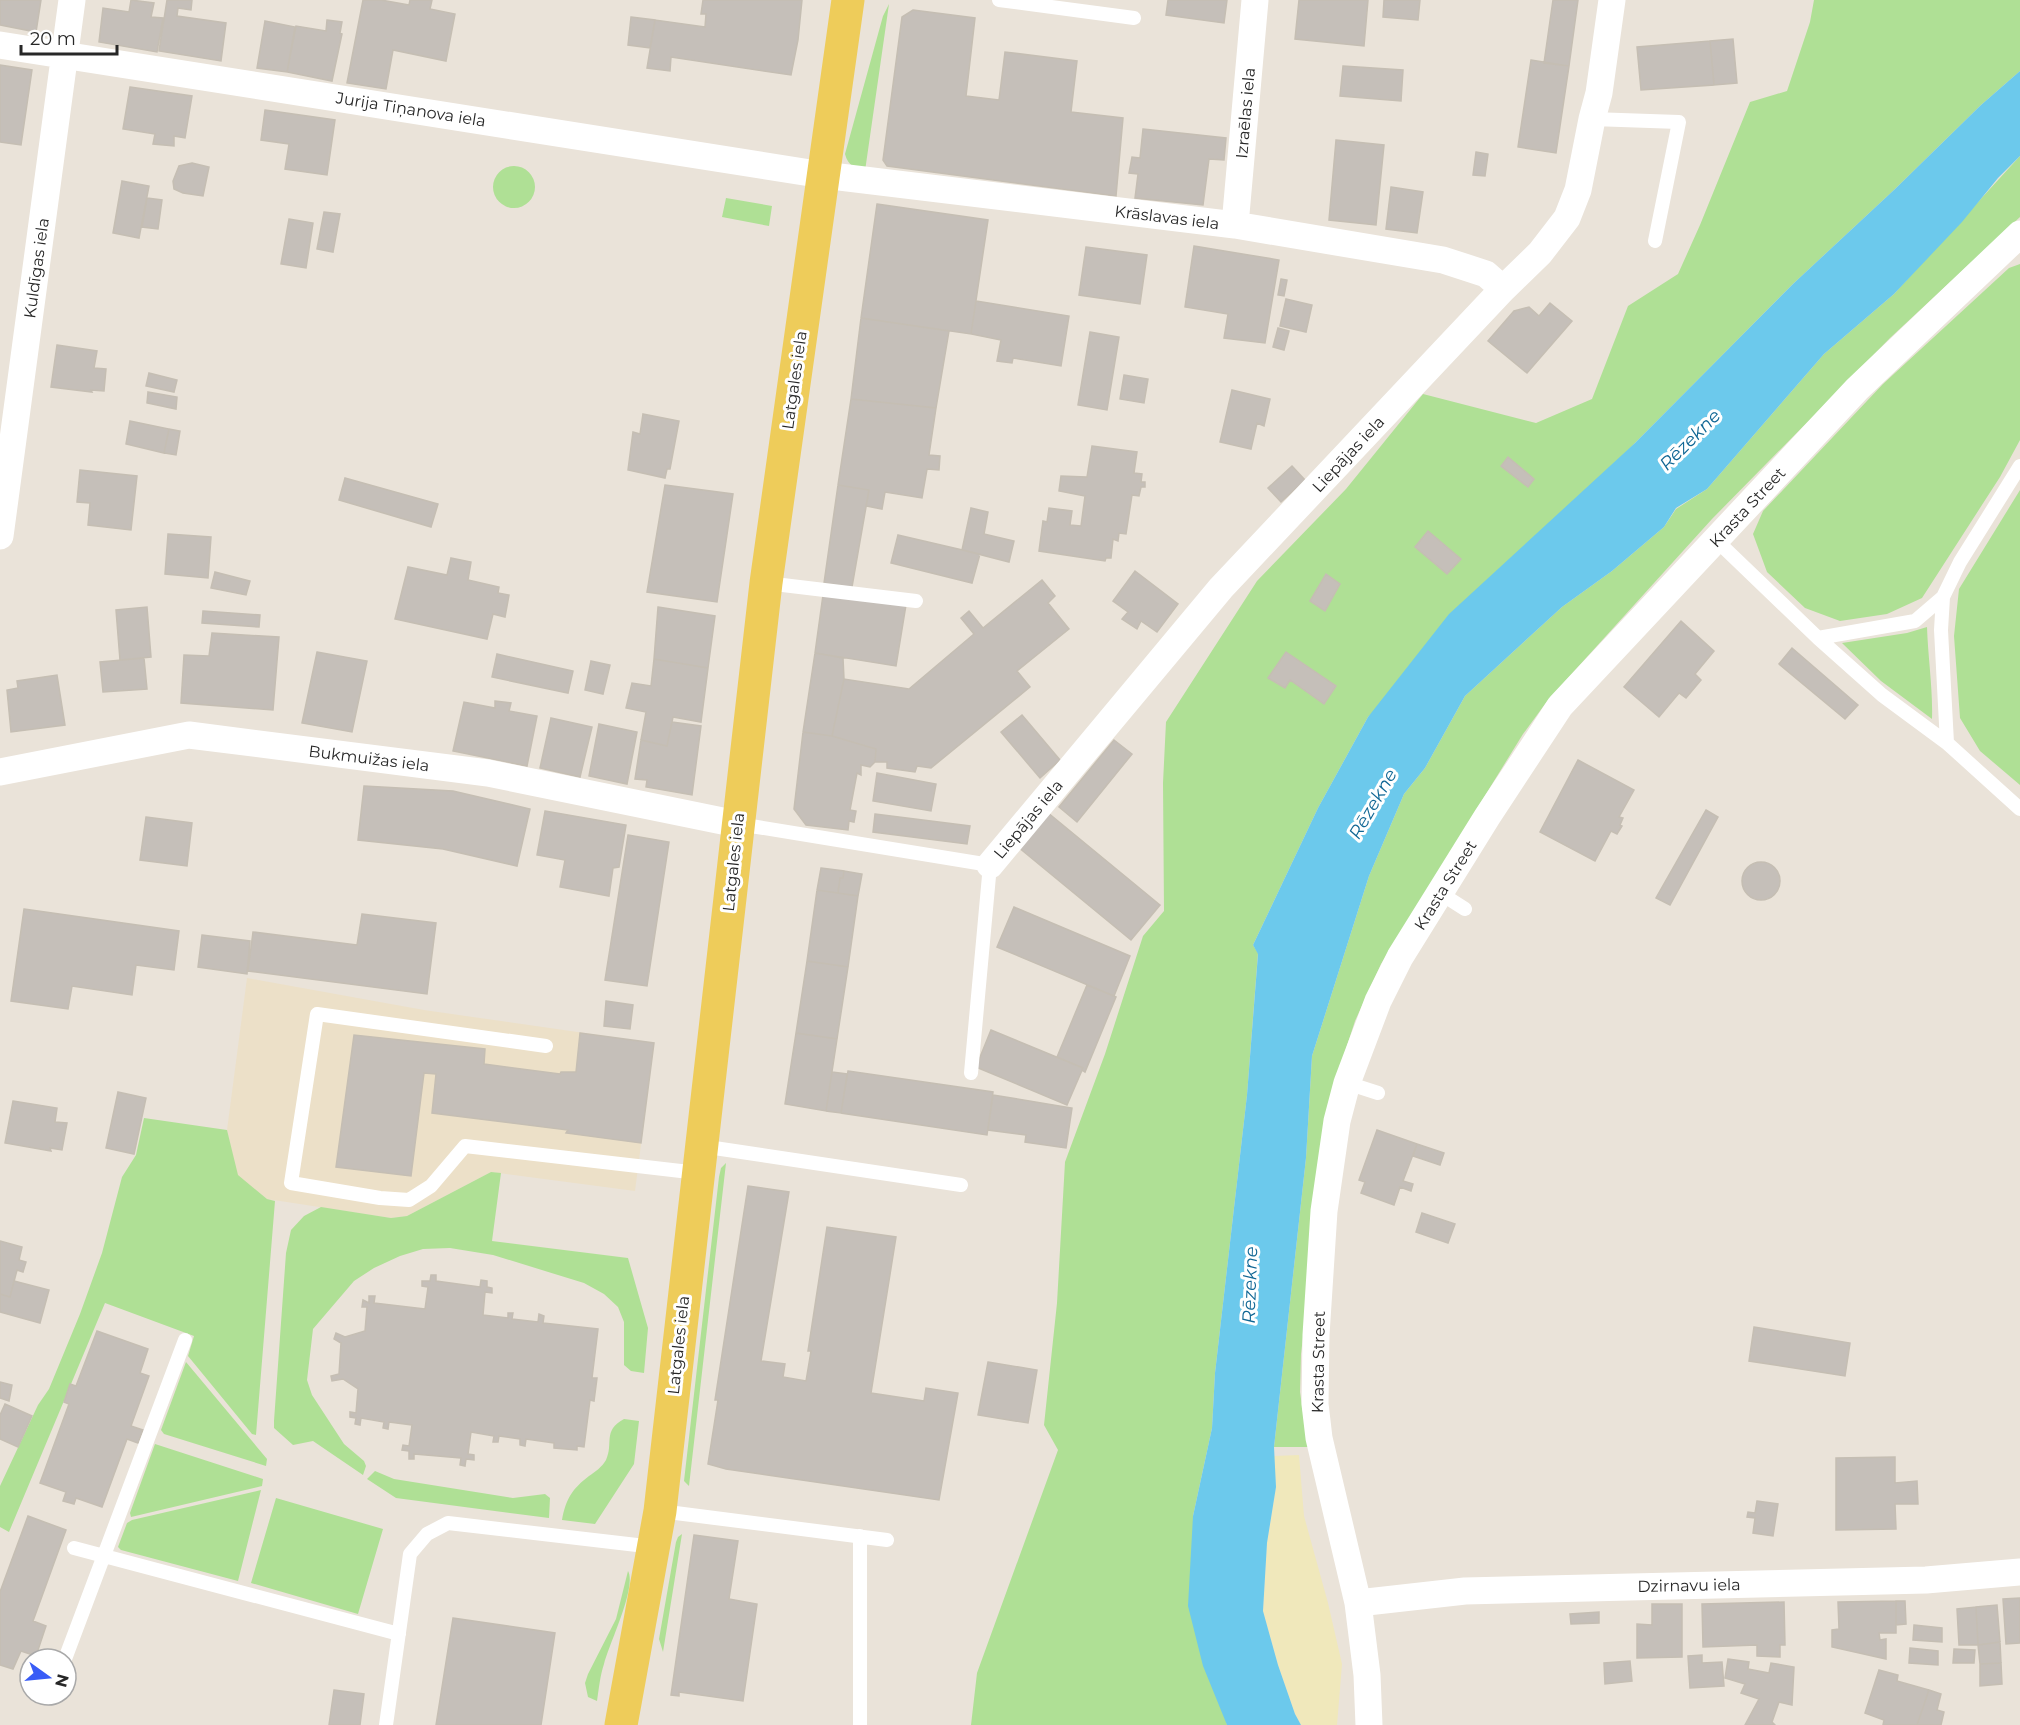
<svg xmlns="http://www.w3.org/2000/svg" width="2020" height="1725" font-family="Montserrat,sans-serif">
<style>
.education{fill:#ece0c8}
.green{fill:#afe095}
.sand{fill:#f0e8bb}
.water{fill:#6cc9ec}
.building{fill:#c5bfb9;stroke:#c5beb3;stroke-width:1.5}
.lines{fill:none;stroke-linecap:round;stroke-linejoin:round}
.lane{stroke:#fff;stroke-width:14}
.street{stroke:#fff;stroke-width:27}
.primary{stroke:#eecc5a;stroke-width:33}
.labels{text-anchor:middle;stroke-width:6;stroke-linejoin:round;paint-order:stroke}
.street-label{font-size:16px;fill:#272727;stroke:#fff}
.water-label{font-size:18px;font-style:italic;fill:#0f6694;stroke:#fff}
</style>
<rect width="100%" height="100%" fill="#eae3d9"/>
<path class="education" d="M247,978L424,1010L654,1043L635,1191L491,1172L407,1216L391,1218L267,1199L237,1175L227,1130Z"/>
<path class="green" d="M1814,0H2020V71L1981,105L1895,189L1794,283L1635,443L1368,717L1318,808L1253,945L1258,953L1247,1095L1215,1373L1212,1428L1193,1516L1227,1725H971L977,1673L1058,1450L1044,1425L1057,1303L1065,1162L1105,1054L1143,936L1164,911L1163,783L1166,722L1257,581L1346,489L1423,394L1536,423L1592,399L1628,306L1678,274L1700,225L1750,102L1787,91L1810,22Z
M889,4L865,171C855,168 848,166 845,154L883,16Z
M2020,156V217L1890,338L1712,519L1548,700L1523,734L1381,964L1355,1021L1341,1064L1308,1295L1301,1354L1300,1392L1308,1447H1274L1306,1158L1312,1056L1369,876L1404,794L1425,768L1465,696L1562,607L1612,571L1664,527L1676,509L1707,489L1824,354L1894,294Z
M493 187a21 21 0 1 1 42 0a21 21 0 1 1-42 0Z
M726,198L772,206L769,226L722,217Z
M2020,264V440L2000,477L1922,598L1887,614L1840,621L1805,608L1767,572L1753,534L1763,511L1883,384L2009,268Z
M2020,490V785L1980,751L1960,718L1954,636L1959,589Z
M1927,627C1928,658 1933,689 1932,719L1881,681L1842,643L1907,633Z
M144,1118L227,1130L238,1175L267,1199L275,1201L256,1435L252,1434L188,1356L194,1336L105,1303L9,1532L0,1527V1486L38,1405L49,1389L80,1314L102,1253L122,1177L136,1155Z
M726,1163L689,1486L684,1481L719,1177L721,1168Z
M491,1172L501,1173L492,1241L628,1258L648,1328L644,1373L631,1371L624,1365V1322L618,1307L604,1294L584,1283L493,1255L450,1248L423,1249L400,1256L374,1268L354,1281L313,1329L307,1380L312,1395L344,1444L364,1461L366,1466L363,1475L313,1441L293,1445L274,1428V1421L286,1253L291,1230L304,1216L321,1207L391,1218L407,1216Z
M186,1362L267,1459L266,1466L164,1434L161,1430Z
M624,1419L639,1421L634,1464L595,1524L562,1520C566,1499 572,1489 589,1476C595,1472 602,1467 606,1460C614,1443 602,1431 624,1419Z
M155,1444L263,1479L262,1486L131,1517L130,1513Z
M375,1471L394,1479L513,1498L545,1494L550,1498L549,1518L396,1498L367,1479Z
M261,1490L238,1581L121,1550L118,1547L127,1523L132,1520Z
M276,1498L383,1529L358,1614L251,1583Z
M682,1534L663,1652L659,1639L676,1542L678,1537Z
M628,1571C637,1587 609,1644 604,1664C600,1676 599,1688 597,1701L588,1697L585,1683L588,1674L616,1619Z"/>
<path class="sand" d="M1299,1455L1304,1516L1328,1603L1342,1664L1337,1725H1301L1295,1714L1278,1665L1263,1611L1267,1543L1276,1487L1274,1456Z"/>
<path class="water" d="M2020,71V156L1998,178L1962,222L1894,294L1824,354L1707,489L1676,508L1664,527L1612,571L1562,607L1465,696L1425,768L1404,794L1369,876L1312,1056L1306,1158L1274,1447L1276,1487L1267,1543L1263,1611L1278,1665L1295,1714L1301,1725H1227L1203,1666L1188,1606L1193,1516L1212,1428L1215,1373L1247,1095L1258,954L1253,945L1318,808L1368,717L1449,614L1635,443L1794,283L1895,189L1981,105Z"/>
<path class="building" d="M0,0H41L36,32L0,25Z
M131,0L154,3L151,17L163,18L157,52L99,42L103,8L129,12Z
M167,0H192L191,10L178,8L177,16L226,23L221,61L159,51Z
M363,0H381L409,5L410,0H432L430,9L455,14L446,61L393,50L386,89L347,83Z
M703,0H802L798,40L791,75L671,57L670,71L647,68L655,20L705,27L706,14H701Z
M1168,0H1227L1224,23L1166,15Z
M1299,0H1368L1364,46L1295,39Z
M1384,0H1420L1418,20L1383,17Z
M1553,0H1578L1569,66L1544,63Z
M913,10L975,18L966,96L999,100L1005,52L1077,61L1071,112L1123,118L1116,196L887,166L883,160L902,17Z
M631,17L655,20L650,48L628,45Z
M327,20L342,22L340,33L342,34L332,81L287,72L296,26L326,31Z
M265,21L295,27L287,72L257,68Z
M1733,39L1737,83L1714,85L1710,41Z
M1710,41L1714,85L1641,90L1637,47Z
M1531,60L1569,66L1556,153L1518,147Z
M0,65L32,70L21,145L0,142Z
M1343,66L1403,70L1401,101L1340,96Z
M130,87L192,96L185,138L174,136V146L153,144L155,134L123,129Z
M265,110L335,120L327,175L285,169L289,144L261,140Z
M1143,129L1226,138L1224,160L1209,159L1203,205L1135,198L1138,174L1129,173L1132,157L1140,158Z
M1336,140L1384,145L1376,225L1329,220Z
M1476,152L1488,154L1485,176L1473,175Z
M192,163L209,167L203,196L183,193L174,189L173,181L179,166Z
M122,181L149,186L139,238L113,233Z
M1391,187L1423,192L1417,233L1386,229Z
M147,198L162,200L158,229L142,227Z
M877,204L988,220L971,334L861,318Z
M324,212L340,214L333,252L317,249Z
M289,219L313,223L306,268L281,264Z
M1194,246L1279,260L1265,343L1224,338L1228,314L1185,307Z
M1086,247L1147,255L1140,304L1079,295Z
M1281,279L1287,280L1284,296L1278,295Z
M1286,299L1312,305L1306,332L1280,326Z
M976,301L1069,316L1061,366L1013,358L1012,363L997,361L1001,340L971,334Z
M1550,303L1572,321L1527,373L1488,341L1514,311L1529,307L1539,316Z
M861,318L949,331L936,408L851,399Z
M1278,328L1289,331L1284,350L1273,347Z
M1090,332L1119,337L1107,410L1078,405Z
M57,345L97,351L94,368L106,369L104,391L91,390L92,392L51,387Z
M149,373L177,380L174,392L146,386Z
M1124,375L1148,379L1144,403L1120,399Z
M1232,390L1270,399L1264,426L1257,423L1251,449L1220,442Z
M148,392L177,397L176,409L147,403Z
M851,399L936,408L929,455L940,456L939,470L927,469L922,498L885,492L882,509L866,506L869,490L838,485Z
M643,414L679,421L670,469H667L665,478L628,470L633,432L640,434Z
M130,421L169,429L164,453L126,444Z
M169,429L180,431L176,455L164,453Z
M1092,446L1137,452L1134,473L1142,474L1141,482H1145V487H1141L1139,496L1132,495L1126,534L1119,533L1118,541L1113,539L1111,558H1106L1105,561L1039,551L1043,521L1047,522L1049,508L1072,511L1070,525L1081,526L1085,496L1059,491L1061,476L1087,477Z
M1508,457L1534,479L1528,487L1501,466Z
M1292,466L1305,480L1281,502L1268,488Z
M80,470L137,476L131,530L88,525L90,503L77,502Z
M345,478L438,504L431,527L339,500Z
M665,485L733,494L717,602L647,592Z
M838,485L869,490L852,587L824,583Z
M971,508L988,512L984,534L1014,541L1009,562L962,550Z
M1428,531L1461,559L1447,574L1415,547Z
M168,534L211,537L208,578L165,574Z
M898,535L980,554L972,583L891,563Z
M451,558L471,562L468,580L499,587L498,593L509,595L505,617L493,614L487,639L395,619L408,567L447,575Z
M1135,571L1178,604L1157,632L1141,621L1137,629L1122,619L1128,612L1113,601Z
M215,572L250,581L246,595L211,588Z
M1326,574L1340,584L1325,611L1310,601Z
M1042,580L1055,596L1048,603L1069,629L1017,671L1030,687L931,768L917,766L915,772L887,768V762H875L876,749L832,736L844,679L909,689L974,634L961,618L969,611L983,628Z
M823,595L906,605L896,666L815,653Z
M147,607L151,657L120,660L116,610Z
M658,607L715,616L708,668L654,659Z
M203,611L260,615L259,627L202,623Z
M1681,621L1714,651L1695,674L1701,680L1686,698L1679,693L1659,717L1624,687Z
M212,633L279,637L273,710L181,703L184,655L209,656Z
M1792,648L1858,705L1845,719L1779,664Z
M317,652L367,661L352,732L302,723Z
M1286,652L1336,686L1324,704L1290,680L1285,688L1268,678Z
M815,653L843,658L844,679L832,736L803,732Z
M497,654L573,671L568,693L492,677Z
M144,658L147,689L103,692L100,662Z
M654,659L708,668L701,722L673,717L667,746L641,740L646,712L626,708L632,683L651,686Z
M591,661L610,665L603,694L585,690Z
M57,675L65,725L11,732L7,690L18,688L17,681Z
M495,701L511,703L509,711L537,716L527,766L453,751L464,702L495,708Z
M1022,715L1060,760L1040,778L1001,732Z
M551,718L592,727L580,777L540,768Z
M672,722L701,726L692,795L646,787L647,780L635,779L641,740L667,746Z
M599,724L637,732L627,784L589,776Z
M803,732L832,736L876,749L875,762L870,767L861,765V775L857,773L850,810L856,811L854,822L849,821L848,830L806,825L794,809Z
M1114,740L1132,754L1077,822L1059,807Z
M1578,760L1634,790L1619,817L1623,818L1620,825L1622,826L1617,834L1611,831L1595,861L1540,832Z
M877,773L936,784L931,811L873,801Z
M364,786L453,791L530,809L517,866L443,849L358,840Z
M1706,810L1718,817L1670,905L1656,898Z
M545,811L626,825L619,867L613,868L609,896L560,887L565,860L537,855Z
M1047,812L1160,905L1131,940L1018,847Z
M875,814L970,826L967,844L873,832Z
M146,817L192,823L187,866L140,860Z
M628,835L669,842L647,986L605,980Z
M1742 881a19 19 0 1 1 38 0a19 19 0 1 1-38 0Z
M821,868L844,871L843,878H840L838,893L817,890Z
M844,871L862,874L858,896L838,893L840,878H843Z
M817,890L858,896L848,967L807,961Z
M1014,907L1130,956L1114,996L997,947Z
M24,909L179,931L174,970L136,965L132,995L72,986L68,1009L11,1001Z
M362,914L436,923L427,994L248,971L253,932L357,945Z
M202,935L250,941L247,974L198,967Z
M807,961L848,967L837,1039L796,1033Z
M1087,985L1116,997L1085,1072L1082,1070L1083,1068L1057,1057Z
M606,1001L633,1005L630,1029L604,1026Z
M991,1030L1083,1068L1067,1105L976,1067Z
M580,1033L654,1043L641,1143L566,1133L568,1130L432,1113L436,1074L424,1073L411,1176L336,1167L354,1035L485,1049L484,1064L560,1074L561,1072H576Z
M796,1033L837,1039L826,1111L785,1104Z
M848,1071L993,1092L987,1135L841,1113Z
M832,1072L847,1074L841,1113L826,1111Z
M118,1092L146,1098L134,1154L106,1148Z
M993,1095L1072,1108L1066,1148L1025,1142L1026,1135L988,1130Z
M13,1101L57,1108L55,1122L67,1123L62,1150L50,1148L51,1151L5,1143Z
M1377,1130L1417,1144L1403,1181L1413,1184L1411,1191L1400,1187L1394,1205L1361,1193L1365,1182L1359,1180Z
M1417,1144L1444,1153L1440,1165L1413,1156Z
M748,1186L789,1192L761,1361L785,1364L783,1377L806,1381L811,1351H808L827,1227L896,1237L871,1393L924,1401L926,1388L958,1393L939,1500L726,1469L708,1464L718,1400H715Z
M1422,1213L1455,1224L1448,1243L1416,1232Z
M0,1241L22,1247L19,1260L26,1262L23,1272L17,1270L10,1297L0,1294Z
M431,1275H436V1281L480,1287L481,1280L487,1281V1287L492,1288V1293L485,1292L483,1315L508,1318V1313H513L512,1319L538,1322L539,1314L544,1316L543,1323L598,1329L592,1378H597L594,1401L590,1400L584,1447L577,1446V1450L554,1448V1443L526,1439L525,1446L520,1445V1439L499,1436L498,1442H493L494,1436L471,1432L468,1454L474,1455V1460L466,1459L465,1466L460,1465L461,1458L414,1454V1459H409V1451L402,1450L403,1445L409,1446L412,1425L389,1422L388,1429L383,1428L384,1422L361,1418L360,1425L355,1424L356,1418L350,1417V1412L356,1413L358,1389L343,1379L332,1381L331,1376L339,1374L341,1343L334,1339L336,1333L345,1337L365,1331L367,1307H362L363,1300L369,1303V1296H375L374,1303L425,1309L428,1287L422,1286V1281H430Z
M14,1281L49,1290L40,1323L0,1312V1294L10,1297Z
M1754,1327L1850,1343L1845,1376L1749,1361Z
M97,1331L148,1349L140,1373L149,1376L131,1426L143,1430L138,1443L127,1439L102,1507L76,1498L74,1504L63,1501L66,1492L40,1483L69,1404L64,1402L70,1384L76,1386Z
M988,1362L1037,1370L1028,1423L978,1415Z
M0,1382L12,1385L9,1401L0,1398Z
M5,1404L32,1416L18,1447L0,1439V1415Z
M1895,1457V1483L1917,1481L1918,1504H1895L1896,1529L1836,1530V1458Z
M1757,1501L1778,1504L1773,1536L1753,1533L1755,1518L1747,1517L1748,1512L1755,1513Z
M28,1516L66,1530L33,1621L46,1626L36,1656L21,1651L13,1669L0,1665V1592Z
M694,1535L738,1541L729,1599L757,1604L743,1701L679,1692V1696L671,1695Z
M2020,1598V1643L2006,1644L2003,1599Z
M1896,1601V1633H1879L1880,1640L1886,1639V1659L1832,1647V1630L1839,1629L1838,1602Z
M1896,1601H1905L1906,1624L1896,1625Z
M1784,1602L1785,1645H1780V1657L1757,1656V1645L1703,1647L1702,1604Z
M1652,1604H1682V1657L1637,1658V1624L1652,1625Z
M1997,1605L2000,1642L1978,1645L1976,1607Z
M1976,1607L1978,1645H1959L1957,1609Z
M1599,1612V1623L1571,1624L1570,1614Z
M453,1618L555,1633L541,1725H436Z
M1914,1625L1942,1628V1642L1913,1640Z
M2000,1642L2001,1663L1980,1664L1978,1645Z
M1910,1648L1938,1651V1665L1909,1663Z
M1954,1649L1975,1650L1974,1663H1953Z
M1702,1655V1663L1722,1662L1724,1686L1690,1688L1688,1656Z
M1728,1659L1749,1662L1748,1669L1769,1673L1771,1663L1794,1667L1792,1705L1779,1702L1772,1722L1775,1725H1745L1759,1699L1741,1693L1745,1684L1725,1678Z
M1630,1661L1632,1681L1605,1684L1604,1663Z
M2001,1663L2002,1684L1980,1686V1664Z
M1879,1670L1898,1675L1897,1681L1929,1690L1917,1725H1883L1884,1720L1865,1713Z
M334,1690L364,1694L360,1725H329Z
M1929,1690L1941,1694L1937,1710L1944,1712L1941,1725H1917Z"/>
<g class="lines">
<path class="lane" d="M999,0L1134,18
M1592,119L1679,122L1655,241
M1716,540L1818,638L1882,695L1947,743L2020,809
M766,583L916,601
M1818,638L1915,621L1943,597
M1947,743L1941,630L1943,597L1960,562L2020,466
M739,824L990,865L971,1073
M1440,893L1465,909
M546,1046L317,1014L291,1183L380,1198L409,1200L431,1186L465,1146L698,1173
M1347,1083L1378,1093
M701,1146L961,1185
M660,1511L887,1540
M74,1548L399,1634
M65,1659L185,1340
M386,1725L410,1554L427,1534L448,1523L654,1547
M860,1725V1536"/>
<path class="street" d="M0,45L823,175L1235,225L1443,260L1486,274L1503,289
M1235,225L1255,0
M0,536L72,0
M0,772L189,735L488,773L737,824
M990,865L1221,588L1503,289L1540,253L1567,218L1578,190L1592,119L1599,93L1612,0
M1358,1603L1465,1591L1926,1580L2020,1572
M1369,1725L1367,1675L1358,1603L1319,1438L1315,1404L1316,1335L1324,1211L1337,1121L1347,1083L1378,1001L1400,957L1487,817L1560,706L1857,389L2020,234"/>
<path class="primary" d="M621,1725L660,1511L766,583L848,0"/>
</g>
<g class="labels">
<g class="street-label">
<text transform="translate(411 109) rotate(9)" y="6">Jurija Tiņanova iela</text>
<text transform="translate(1245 113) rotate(-85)" y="6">Izraēlas iela</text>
<text transform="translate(1167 217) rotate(7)" y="6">Krāslavas iela</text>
<text transform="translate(36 268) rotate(-82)" y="6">Kuldīgas iela</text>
<text transform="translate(794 380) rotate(-82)" y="6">Latgales iela</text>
<text transform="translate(1348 454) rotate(-47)" y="6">Liepājas iela</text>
<text transform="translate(1747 507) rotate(-47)" y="6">Krasta Street</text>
<text transform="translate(369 758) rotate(7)" y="6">Bukmuižas iela</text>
<text transform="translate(1028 819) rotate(-50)" y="6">Liepājas iela</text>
<text transform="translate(733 862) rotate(-84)" y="6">Latgales iela</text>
<text transform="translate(1445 885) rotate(-58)" y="6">Krasta Street</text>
<text transform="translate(678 1345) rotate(-84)" y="6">Latgales iela</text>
<text transform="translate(1318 1362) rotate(-89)" y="6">Krasta Street</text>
<text transform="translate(1689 1585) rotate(-1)" y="6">Dzirnavu iela</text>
</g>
<g class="water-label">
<text transform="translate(1690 440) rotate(-45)" y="6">Rēzekne</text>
<text transform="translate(1373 804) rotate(-60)" y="6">Rēzekne</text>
<text transform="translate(1250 1285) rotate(-88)" y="6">Rēzekne</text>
</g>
</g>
<g transform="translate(48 1677) rotate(105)"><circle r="28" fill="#ffffff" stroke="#a9a9a9" stroke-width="1.5"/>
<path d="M0-4.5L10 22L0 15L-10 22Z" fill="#395cf6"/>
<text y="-9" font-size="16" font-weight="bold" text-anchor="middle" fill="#272727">N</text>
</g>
<path d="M21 45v9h96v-9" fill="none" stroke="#272727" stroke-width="3"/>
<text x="30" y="45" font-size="18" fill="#272727" stroke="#ffffff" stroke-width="4.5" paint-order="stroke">20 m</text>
</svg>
